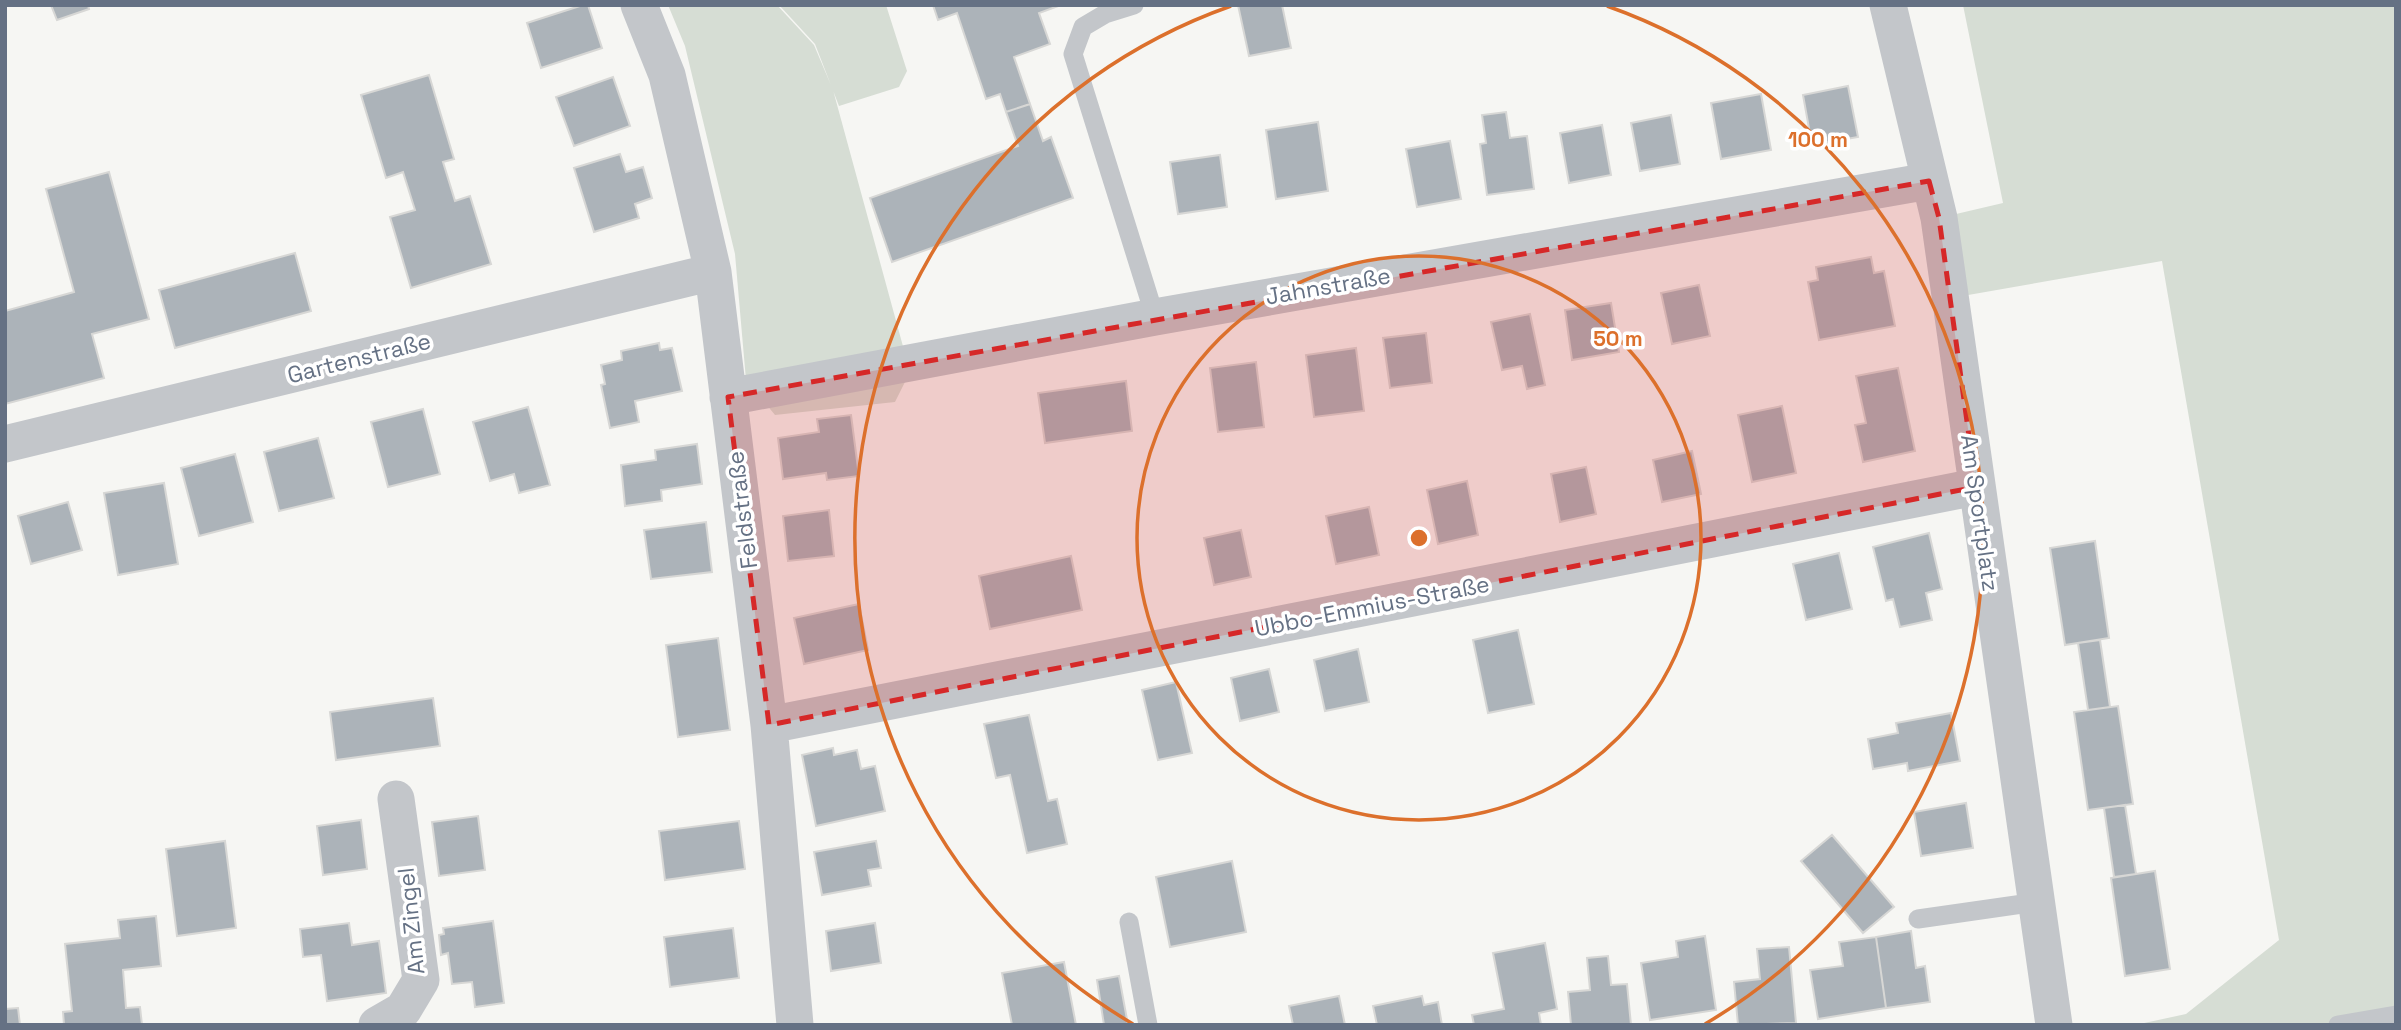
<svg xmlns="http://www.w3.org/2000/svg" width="2401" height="1030" font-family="'Space Grotesk',sans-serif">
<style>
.green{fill:#d6ddd4}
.building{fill:#acb3b9;stroke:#d7d7d5;stroke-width:2}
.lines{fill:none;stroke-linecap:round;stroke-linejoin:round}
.service{stroke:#c3c6ca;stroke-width:19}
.minor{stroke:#c3c6ca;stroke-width:37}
.marked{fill:#d62828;fill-opacity:0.2;stroke:#d62828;stroke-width:5;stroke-dasharray:14 9;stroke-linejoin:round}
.ring{fill:none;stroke:#dc702c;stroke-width:3.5}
.labels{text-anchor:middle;stroke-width:7;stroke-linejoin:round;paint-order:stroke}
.street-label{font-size:23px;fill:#657184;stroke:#fff}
.centre{fill:#dc702c;stroke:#fff;stroke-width:3.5}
.ring-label{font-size:21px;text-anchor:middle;font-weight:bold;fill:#dc702c;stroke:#fff;stroke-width:7;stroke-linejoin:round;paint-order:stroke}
</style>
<rect width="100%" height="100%" fill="#f6f6f3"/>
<path class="green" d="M668,5H777L814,45L833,90L910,372L895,402L775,415L746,380L735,254L685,46Z
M779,5H886L907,71L899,87L839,106L815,44Z
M1963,5H2396V1025H2135L2186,1014L2279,940L2162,261L1951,298L1939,218L2003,203Z"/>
<path class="building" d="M51,5H88L89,9L57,20Z
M583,5H588L602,48L541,68L527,23Z
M933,5H1061L1039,13L1050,44L1014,57L1030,104L1006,112L1000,94L986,99L957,13L938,20Z
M1238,5H1282L1291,48L1249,56Z
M429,75L454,159L443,162L455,201L470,196L491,264L411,288L390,217L415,210L403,172L386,178L361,95Z
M613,77L630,126L574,146L556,97Z
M1848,86L1858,137L1812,145L1803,95Z
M1761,94L1771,150L1721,159L1711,103Z
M1030,104L1043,141L1051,137L1073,198L892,262L870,198L1018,146L1006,112Z
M1506,112L1510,138L1527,136L1534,189L1487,195L1480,144L1486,143L1482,115Z
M1671,115L1680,164L1640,171L1631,123Z
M1318,122L1328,191L1276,199L1266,130Z
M1602,125L1611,175L1569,183L1560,133Z
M1450,141L1461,199L1417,207L1406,149Z
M620,154L626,172L643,167L652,198L635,204L639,218L594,232L574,168Z
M1220,155L1227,207L1178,214L1170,162Z
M109,172L149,319L92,334L104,378L5,404V311L74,292L46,189Z
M295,253L311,311L175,348L159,290Z
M1871,257L1874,273L1884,271L1895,326L1819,340L1808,282L1818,280L1816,267Z
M1699,285L1710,336L1672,344L1661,293Z
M1611,303L1619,352L1572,360L1565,310Z
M1530,314L1545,385L1527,389L1522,366L1502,370L1491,322Z
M1426,333L1432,383L1390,388L1383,338Z
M659,343L660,350L672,348L682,391L635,401L639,422L610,428L601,385L605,384L601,365L622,360L621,351Z
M1356,348L1364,411L1314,417L1306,355Z
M1256,362L1264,427L1218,432L1210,368Z
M1898,368L1915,451L1863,462L1855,425L1866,423L1856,376Z
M1126,381L1132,431L1045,443L1038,393Z
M1782,406L1796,473L1752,482L1738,415Z
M528,407L550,485L519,493L514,474L490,481L473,422Z
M423,409L440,474L388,487L371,422Z
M851,415L859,476L827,480L826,473L783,479L778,438L819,432L817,419Z
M318,438L334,498L279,511L264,452Z
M697,444L702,484L661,490L662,501L625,506L621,465L656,460L655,450Z
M1692,451L1701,494L1662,502L1653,460Z
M235,454L253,522L199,536L181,468Z
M1586,467L1596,514L1560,522L1551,474Z
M1467,481L1478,535L1438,544L1427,490Z
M164,483L178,564L118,575L104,493Z
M68,502L82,550L31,564L18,516Z
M1369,507L1379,555L1336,564L1326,516Z
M829,510L834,556L788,561L783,516Z
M706,522L712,572L651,579L644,530Z
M1241,530L1251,577L1214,585L1204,538Z
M1929,533L1942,589L1926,593L1932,620L1900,627L1893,599L1886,601L1873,547Z
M2095,541L2109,638L2065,645L2050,548Z
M1839,553L1852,609L1806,620L1793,564Z
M1071,556L1082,610L990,629L979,576Z
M859,604L868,650L804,664L794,618Z
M1518,630L1534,704L1488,713L1473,640Z
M718,638L730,730L678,737L666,645Z
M2100,640L2110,707L2088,710L2078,643Z
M1358,649L1369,702L1325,711L1314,660Z
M1269,669L1279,712L1240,721L1231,678Z
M1176,682L1192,753L1158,760L1142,690Z
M433,698L440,746L336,760L330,712Z
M2118,706L2133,804L2088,810L2074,712Z
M1951,713L1960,761L1908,771L1907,763L1873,769L1868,739L1898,733L1896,723Z
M1029,715L1048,801L1057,799L1067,844L1027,853L1010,775L996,778L984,724Z
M833,748L834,755L857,750L861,769L875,766L885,811L816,826L802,755Z
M1966,803L1973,848L1921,856L1914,812Z
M2125,805L2136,874L2114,877L2104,808Z
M478,816L485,870L439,876L432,822Z
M361,820L367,869L323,875L317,826Z
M739,821L745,869L665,880L659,831Z
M1832,835L1894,907L1863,933L1801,861Z
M225,841L236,928L177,936L166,849Z
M876,841L881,868L868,870L871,886L822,895L814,852Z
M1232,861L1246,932L1170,947L1156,877Z
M2155,871L2170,969L2125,976L2111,878Z
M156,916L161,966L123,970L126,1008L140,1007L142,1025H64L63,1012L72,1011L65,944L120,938L118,920Z
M493,921L504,1003L475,1007L472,982L452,984L448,953L441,955L439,935L444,934L443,928Z
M349,923L352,945L379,941L386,993L327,1001L321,955L303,957L300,929Z
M875,923L881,963L831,971L826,931Z
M733,928L739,978L670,987L664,937Z
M1911,931L1916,968L1925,966L1930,1002L1886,1008L1876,937Z
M1705,936L1716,1010L1650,1020L1641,963L1678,957L1676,941Z
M1876,937L1886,1008L1818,1019L1810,970L1843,966L1839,942Z
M1545,943L1557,1009L1539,1013L1541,1025H1474L1472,1015L1504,1009L1493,953Z
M1789,947L1796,1023L1738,1025L1734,982L1760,979L1757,949Z
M1608,956L1611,985L1627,984L1631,1025H1571L1568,992L1590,990L1587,958Z
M1064,962L1076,1025H1012L1002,973Z
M1119,976L1128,1025H1104L1097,980Z
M1339,996L1345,1025H1293L1289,1006Z
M1422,996L1424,1005L1438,1002L1442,1025H1377L1373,1006Z
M18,1008L20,1025H5V1009Z"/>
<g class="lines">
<path class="service" d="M1134,5L1105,14L1083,27L1073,54L1155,317
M1918,919L2036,902
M1129,922L1148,1025
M2338,1025L2396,1015"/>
<path class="minor" d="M639,5L667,75L713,272L769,725L795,1025
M1888,5L1939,218L2054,1025
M728,397L1155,317L1929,181
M5,444L713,272
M769,725L1976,487
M377,1025L403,1010L421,980L396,799"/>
</g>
<path class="marked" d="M1929,181L1939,218L1976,487L769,725L728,397Z"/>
<g class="ring">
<circle cx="1419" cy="538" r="282"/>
<path d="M1133 1024A564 564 0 0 1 1231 6M1607 6A564 564 0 0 1 1705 1024"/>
</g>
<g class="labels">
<g class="street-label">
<text transform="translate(1328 286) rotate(-10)" y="8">Jahnstraße</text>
<text transform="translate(359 358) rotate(-14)" y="8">Gartenstraße</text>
<text transform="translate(742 510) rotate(-97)" y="8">Feldstraße</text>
<text transform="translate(1980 513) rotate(82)" y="8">Am Sportplatz</text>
<text transform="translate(1372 606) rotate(-11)" y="8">Ubbo-Emmius-Straße</text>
<text transform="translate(411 921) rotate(-96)" y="8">Am Zingel</text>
</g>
</g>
<circle cx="1419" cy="538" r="10" class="centre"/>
<g class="ring-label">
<text x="1818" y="147">100 m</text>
<text x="1618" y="346">50 m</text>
</g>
<rect width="2401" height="1030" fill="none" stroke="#657184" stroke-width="14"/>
</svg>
